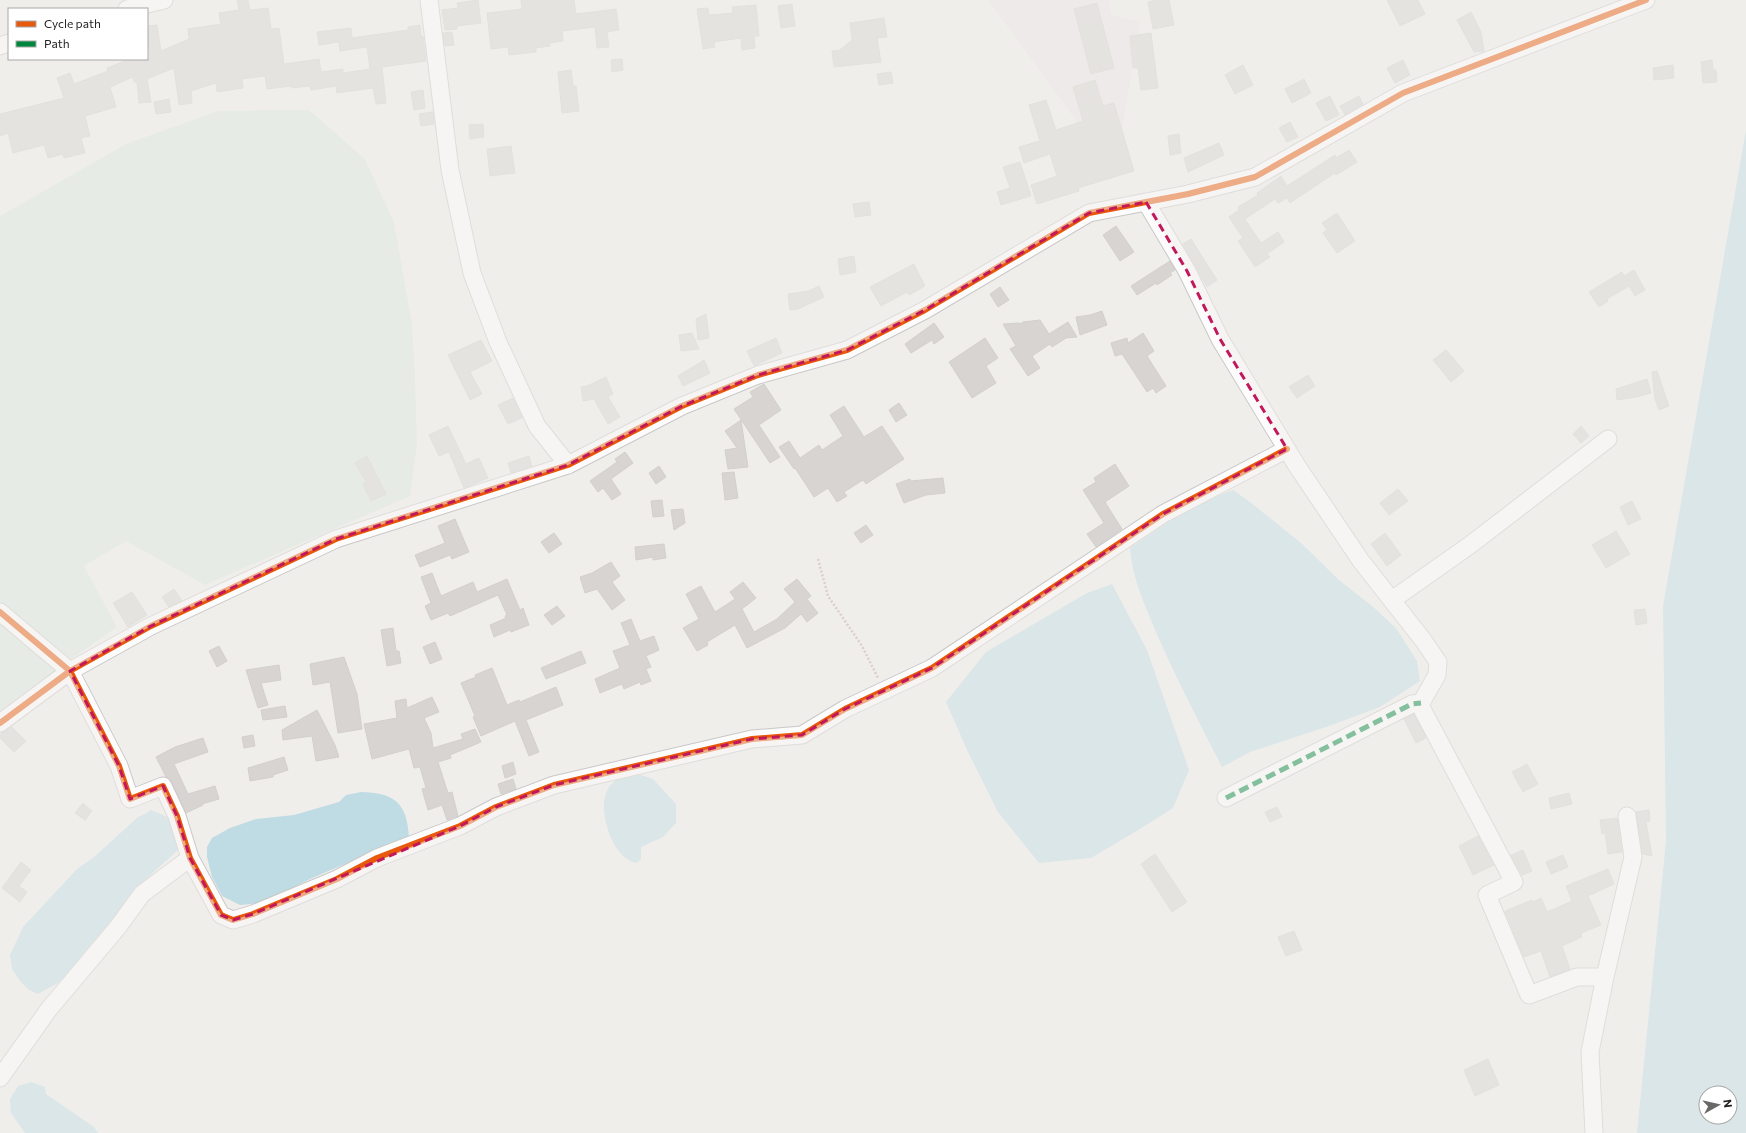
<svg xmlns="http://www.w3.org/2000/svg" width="1746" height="1133" font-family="Commissioner,sans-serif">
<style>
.industrial{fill:#ede4e9}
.wetland{fill:#d9e6de}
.water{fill:#bfdbe3;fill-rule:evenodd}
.building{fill:#d7d4d2;stroke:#d3d0cc}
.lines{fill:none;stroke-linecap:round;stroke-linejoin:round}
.minor-casing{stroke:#c9c8c7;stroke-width:19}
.path{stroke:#dccecd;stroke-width:2.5;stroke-dasharray:2 2;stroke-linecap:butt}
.minor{stroke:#fdfcfc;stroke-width:17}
.quiet{stroke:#00873e;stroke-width:5;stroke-dasharray:10 5;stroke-linecap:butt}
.cycleway-casing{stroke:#fff;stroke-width:8}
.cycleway{stroke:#e8590c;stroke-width:6}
.marked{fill:none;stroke:#c2185b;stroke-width:3;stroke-dasharray:8 5;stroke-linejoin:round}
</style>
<rect width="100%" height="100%" fill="#f0eeeb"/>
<path class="industrial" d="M988,0H1109L1111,15L1140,21L1115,174Z"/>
<path class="wetland" d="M309,110L365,159L394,222L412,324L415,376L417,444L410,496L205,585L126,541L84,566L117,627L71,659L0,602V216L126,144L218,111Z
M0,618L61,671L0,715Z"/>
<path class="water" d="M1746,130V1133H1637L1666,841L1663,606ZM1706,1093H1730V1117H1706Z
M1233,490L1250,502L1301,543L1339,580L1372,606L1396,628L1417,661L1420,681L1380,707L1329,726L1250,752L1222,767C1199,722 1176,678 1156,632C1145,605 1132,578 1130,548L1192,506Z
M1112,584L1147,650L1189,770L1173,808L1140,829L1091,858L1039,863L998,812L968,752L946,702L986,652L1087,593Z
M641,775L653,779L676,804V823L663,837L641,847V859L637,863C613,860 597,811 607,791C609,785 616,779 622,777C627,774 635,775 641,775Z
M361,792C394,793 407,802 409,837L396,845L366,855L312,878L262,903L240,905L222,896L212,877L207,857V847L212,838L230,828L256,819L294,815L339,802L346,795Z
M150,810C173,817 181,827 178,850L143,882L125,901L116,915L81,956L69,974L56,984L38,994L29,990L21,982L12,969L10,955L23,927L77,869L94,857L138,817L147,813Z
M31,1082L45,1087L46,1094L94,1127L98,1133H25L11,1113L10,1099L18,1086Z"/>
<path class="building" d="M237,0H248L250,10L268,8L271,29L279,28L284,64L319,59L321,72L343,69V73L370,69L367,47L340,51L339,42L319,45L317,32L351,28L352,38L408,30V27L420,25L421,36H423L426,61L382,67L386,103L376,104L373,88L337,93L336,86L311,90L310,86L292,88L291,86L267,89L265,76L242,79L243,88L217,92L216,83L191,91L192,103L179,105L174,68L147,79L151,102L139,103L137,82H134L133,77L110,87L116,107L85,116L90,136L81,138L85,153L64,158L63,154L48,158L44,145L13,153L8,133L0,136V114L64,98L57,78L70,73L74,84L108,71L107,68L130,59H150L147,26L157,25L161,51L189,39L188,29L221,24L219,13L239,10Z
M478,0L481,23L457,26V29L445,30L442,10L458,8L457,3Z
M521,0H574L576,14L616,9L619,30L607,32L609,47L597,48L595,27L562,31L563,41L550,43V46L536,48V52L509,55L508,47L491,49L487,13L522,9Z
M1156,0H1169L1174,25L1153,29L1148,2Z
M1387,0H1418L1425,14L1400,26Z
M1097,3L1114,68L1091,74L1074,9Z
M792,4L795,26L781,28L778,6Z
M756,5L759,36H754L755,48L742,50L741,38L714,42L715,47L703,49L697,9L708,8L709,15L733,13L732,7Z
M1471,12L1481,32L1484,51L1474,52L1457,20Z
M884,18L887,37L877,38L881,62L834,67L832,51L840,50L852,40L850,23Z
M452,32L454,45L445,46L443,33Z
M1151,33L1158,88L1141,90L1138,68H1133L1130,36Z
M622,59L623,70L612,72L611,60Z
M1403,60L1410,75L1395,83L1387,68Z
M1712,60L1713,70H1716L1717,82L1703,83L1701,62Z
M1243,65L1253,85L1235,94L1225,75Z
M1673,65L1674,78L1654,80L1653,68Z
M571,70L573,86H576L579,111L562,113L558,72Z
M891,72L893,83L879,85L877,74Z
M1304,79L1311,93L1292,103L1285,89Z
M1095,80L1103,106L1114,103L1134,171L1078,188L1079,191L1037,204L1031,185L1057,176L1050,154L1024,163L1019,147L1040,141L1029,105L1046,100L1056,130L1083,121L1073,87Z
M423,90L425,108L414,110L411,92Z
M1330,96L1339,115L1326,121L1316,103Z
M1359,96L1363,104L1345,115L1340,106Z
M169,99L171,112L156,114L154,102Z
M433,112L434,124L421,126L419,114Z
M1290,122L1298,137L1287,142L1279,128Z
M483,124L484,137L470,139L469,125Z
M1179,134L1181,153L1170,155L1168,136Z
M1219,143L1224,155L1188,172L1184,158Z
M511,146L515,173L490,176L487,149Z
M1349,150L1357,162L1336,175L1335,173L1290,203L1287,198L1278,203L1275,199L1245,219L1261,243L1278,232L1284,242L1267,254L1270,257L1255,267L1238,241L1243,238L1229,217L1239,210L1238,207L1258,195L1257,193L1281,176L1287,186L1335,155L1336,158Z
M1020,162L1031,196L1001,205L997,192L1010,188L1003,167Z
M869,202L871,215L855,217L853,204Z
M1337,213L1355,241L1337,253L1323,233L1327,230L1322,223Z
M1116,226L1134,252L1120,261L1103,235Z
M1191,239L1217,280L1207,287L1183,244Z
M854,256L856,272L840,275L838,259Z
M1170,261L1175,270L1170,273L1172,275L1157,285L1156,283L1137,295L1131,286Z
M914,264L925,286L909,295L907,292L881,306L870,287Z
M1634,270L1645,290L1635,296L1629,286L1607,299L1608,301L1599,307L1589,292L1622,272L1624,276Z
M819,286L824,297L798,309L790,310L788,294L809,291Z
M1000,287L1009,300L998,307L990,294Z
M1102,311L1107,325L1080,335L1076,317L1090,315Z
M706,314L709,338L698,340L696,319Z
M1040,320L1049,334L1068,322L1077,337L1066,338L1052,347L1050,344L1032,356L1040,368L1028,376L1010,349L1016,346L1003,324L1019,323L1020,324L1023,322Z
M934,323L944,337L934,344L932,340L911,353L905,344Z
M692,333L699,349L681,351L679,335Z
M1143,333L1154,351L1147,356L1166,386L1156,393L1153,388L1147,392L1122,354L1115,356L1111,343L1127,338L1128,343Z
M776,338L782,353L754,366L747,351Z
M985,338L998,358L986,366L996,383L972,398L949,362Z
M481,340L492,361L470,372L482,394L470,400L448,355Z
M1446,350L1464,371L1451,382L1433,360Z
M704,360L710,373L683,386L678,376Z
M1657,371L1669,406L1659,410L1655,399L1652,372Z
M1308,375L1315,386L1297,398L1289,387Z
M606,377L613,394L608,397L620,417L608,424L594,399L583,401L581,387L587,386Z
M1647,379L1651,393L1636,397L1617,400L1616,389Z
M764,384L781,410L759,425L780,457L770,463L734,409L753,397L750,392Z
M513,398L522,418L508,424L498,405Z
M899,403L907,415L896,422L889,410Z
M844,406L864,437L882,426L904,459L866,484L863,480L844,492L847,496L837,502L828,488L814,497L795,468L794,469L779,447L789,441L800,458L819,445L822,450L843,436L830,415Z
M741,420L748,467L728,469L725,450L737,448L725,431Z
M448,426L466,464L479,458L488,478L464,488L449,452L439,456L429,435Z
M1581,426L1589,436L1581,443L1573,434Z
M625,452L633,463L611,479L621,494L612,500L603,488L598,492L590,481L617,462L615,459Z
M367,456L386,494L371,501L363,484L366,482L355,463Z
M529,456L532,466L511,473L508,463Z
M1115,464L1129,486L1105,502L1122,529L1096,547L1087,534L1104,523L1083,490L1096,482L1094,478Z
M659,466L666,477L656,484L649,473Z
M734,472L738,498L725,500L722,473Z
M943,478L945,493L926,495L904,503L896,484L910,479L911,481Z
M1398,489L1408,501L1389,515L1380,503Z
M662,500L664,516L653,517L651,501Z
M1632,501L1641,519L1628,525L1620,507Z
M683,509L685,523L674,530L671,510Z
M455,519L469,552L452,559L450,555L420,567L415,555L445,543L438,526Z
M866,525L873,535L861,543L854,533Z
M1616,531L1630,554L1606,568L1592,545Z
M554,533L562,544L549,553L541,542Z
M1385,533L1401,555L1387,566L1371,544Z
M664,544L666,558L653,560V557L636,560L635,547Z
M611,562L620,576L612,582L625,600L612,610L597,589L585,593L580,577L592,573Z
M432,573L441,596L473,582L477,592L507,579L520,610L523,608L529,625L511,632L510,630L494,637L490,625L506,618L505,616L507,615L498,595L450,616L448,613L431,620L425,606L431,603L421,577Z
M797,579L811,596L807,599L818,613L807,622L801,614L785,628L747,648L735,625L707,642L708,645L697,651L683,628L699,619L686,594L701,586L715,612L735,599L730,592L743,582L756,598L742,609L754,632L777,619L795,602L784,589Z
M174,589L182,601L169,607L162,597Z
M132,592L147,615L128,627L113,603Z
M557,606L565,616L552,625L544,615Z
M1645,609L1647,623L1636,625L1634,610Z
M631,619L640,641L654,636L659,650L646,656L651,667L646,669L651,681L641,685L640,682L624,689L622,684L600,693L595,679L620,668L613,651L630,645L621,623Z
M393,628L396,651H399L401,663L387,666L381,630Z
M435,642L442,659L430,664L423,647Z
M219,646L227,661L217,667L209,651Z
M581,651L586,663L546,679L541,668Z
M344,657L357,694L362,729L338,733L330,682L313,685L310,664Z
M279,665L281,680L261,683L268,705L258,708L246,670Z
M492,668L507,705L519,700L520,702L556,687L563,705L526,720L539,752L529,756L515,721L481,736L473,717L475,716L461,683L476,677L475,675Z
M432,697L439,712L424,718L431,733L433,748L463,739L461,734L475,729L481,742L450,755L451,758L438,762L448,793L452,792L458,816L447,820L442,805L428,810L422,789L426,788L420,767L414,768L409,749L372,759L364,724L397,718L395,701L406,699L407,708Z
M285,706L287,717L263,720L261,710Z
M317,710L335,745L339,757L316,761L312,736L283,740L282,730Z
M1414,714L1426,738L1416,743L1404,719Z
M12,727L26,741L14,752L0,738L1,733Z
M253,735L255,746L244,748L242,737Z
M203,738L208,752L174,764L188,794L215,786L219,799L202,804L203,805L186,813L172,782L166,777L156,757L175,747Z
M284,757L288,770L273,775V777L250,781L248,768Z
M513,762L516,774L505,778L502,766Z
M1527,764L1538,784L1523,792L1512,772Z
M513,779L516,789L501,794L498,784Z
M1569,793L1572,804L1551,809L1549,798Z
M83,803L92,811L85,820L75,813Z
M1277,807L1282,817L1270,822L1265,812Z
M1649,810L1650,821L1646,822L1652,856L1643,854L1636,812Z
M1617,818L1622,852L1608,854L1605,833L1602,834L1600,820Z
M1478,836L1494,865L1473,875L1459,846Z
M1523,850L1532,871L1522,875L1511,855Z
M1155,854L1187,902L1172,912L1141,864Z
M1563,855L1568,867L1551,874L1546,862Z
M21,862L31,870L19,886L27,892L20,902L2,888Z
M1608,869L1614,884L1588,896L1601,925L1581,933L1582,937L1562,946L1570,969L1550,977L1541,951L1524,957L1505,911L1532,900L1533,902L1541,898L1547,912L1572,901L1566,886Z
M1294,931L1302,950L1286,956L1278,937Z
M1488,1059L1499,1085L1475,1096L1464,1070Z"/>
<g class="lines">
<defs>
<path id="minor" d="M429,0L450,170L472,273L498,342L537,426L568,465
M127,9L164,0
M0,46L9,43
M1146,202L1187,271L1220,339L1297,466L1361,561L1423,640L1438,662L1437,675L1421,703L1422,709L1514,882L1487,895L1529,995L1577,977H1605
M1392,600L1470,545L1608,439
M0,612L70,671L119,766L130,799L163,786L177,816L190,858L221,915L233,920L253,914L337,879L377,858L460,826L496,807L554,785L752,739L802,735L845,709L932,668L1163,514L1287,449
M0,723L70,671L151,626L336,539L568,465L682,406L758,375L847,350L925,310L1089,213L1188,194L1255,177L1403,93L1646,0
M1226,798L1412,704L1421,703
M0,1078L49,1009L118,927L142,894L190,858
M1594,1133L1590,1052L1605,977L1633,857L1627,816"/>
</defs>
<use href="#minor" class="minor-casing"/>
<path class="path" d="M818,559L828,596L862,646L878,678"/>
<use href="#minor" class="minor"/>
<path class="quiet" d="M1226,798L1412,704L1421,703"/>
<defs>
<path id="cycleway" d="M0,612L70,671L119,766L130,799L163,786L177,816L190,858L221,915L233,920L253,914L337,879L377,858L460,826L496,807L554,785L752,739L802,735L845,709L932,668L1163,514L1287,449
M0,723L70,671L151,626L336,539L568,465L682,406L758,375L847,350L925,310L1089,213L1188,194L1255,177L1403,93L1646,0"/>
</defs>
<use href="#cycleway" class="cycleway-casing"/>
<use href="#cycleway" class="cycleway"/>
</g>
<path d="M0 0H1746V1133H0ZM1146,202L1187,271L1220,339L1287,449L1163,514L932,668L845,709L802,735L752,739L554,785L496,807L460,826L253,914L233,920L221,915L190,858L177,816L163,786L130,799L119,766L70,671L151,626L336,539L568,465L682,406L758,375L847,350L925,310L1089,213Z" fill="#f0eeeb" fill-opacity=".55" fill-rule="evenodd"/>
<path class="marked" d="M1146,202L1187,271L1220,339L1287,449L1163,514L932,668L845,709L802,735L752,739L554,785L496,807L460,826L253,914L233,920L221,915L190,858L177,816L163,786L130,799L119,766L70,671L151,626L336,539L568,465L682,406L758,375L847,350L925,310L1089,213Z"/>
<rect x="8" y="8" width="140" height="52" fill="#ffffff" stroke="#a7a7a7"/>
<rect x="16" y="21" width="20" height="6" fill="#e8590c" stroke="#a7a7a7"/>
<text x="44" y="28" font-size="12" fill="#222222">Cycle path</text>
<rect x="16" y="41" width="20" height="6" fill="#00873e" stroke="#a7a7a7"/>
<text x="44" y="48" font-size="12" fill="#222222">Path</text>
<g transform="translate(1718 1105) rotate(82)"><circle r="19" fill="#ffffff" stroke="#a7a7a7"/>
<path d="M0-3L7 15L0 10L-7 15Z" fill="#6a6968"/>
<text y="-6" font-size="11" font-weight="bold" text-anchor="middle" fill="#222222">N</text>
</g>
</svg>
